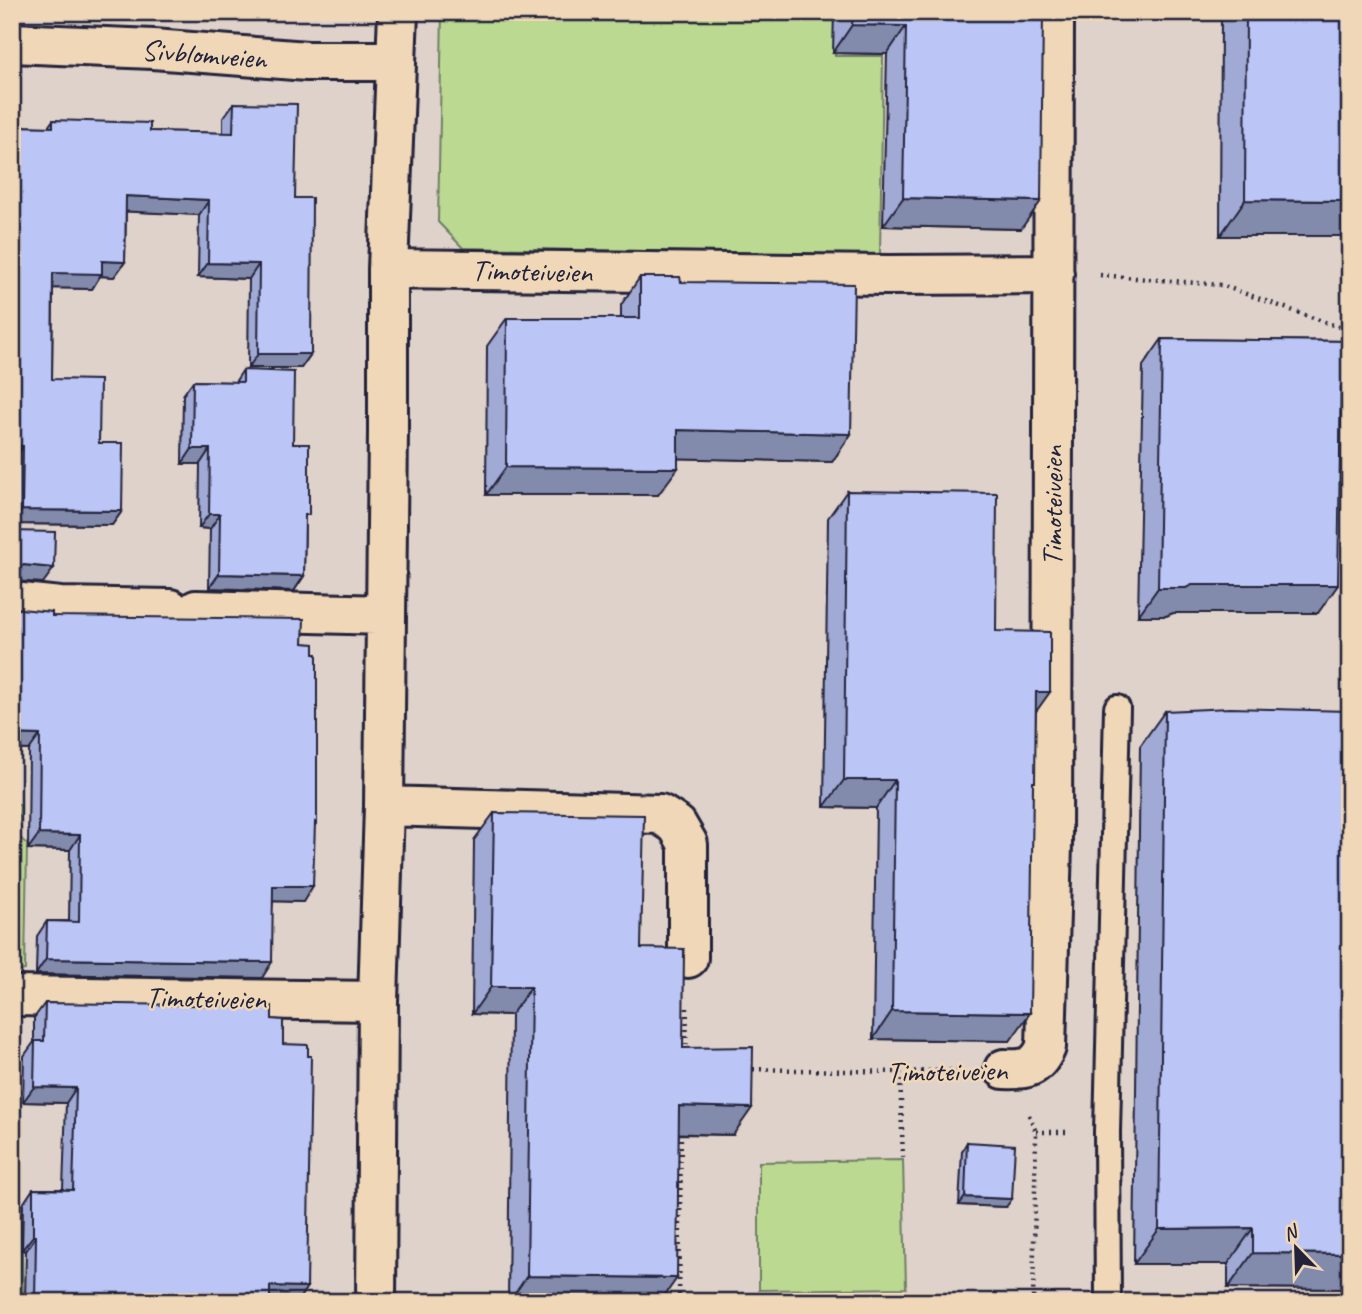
<svg xmlns="http://www.w3.org/2000/svg" width="1362" height="1314" font-family="Caveat,sans-serif">
<style>
.green{fill:#bcd991;stroke:#6f7e66;stroke-width:2}
.lines{fill:none;stroke-linecap:round;stroke-linejoin:round}
.lane-casing{stroke:#22223b;stroke-width:30}
.street-casing{stroke:#22223b;stroke-width:44}
.path{stroke:#22223b;stroke-width:4.5;stroke-dasharray:2 5;stroke-linecap:butt}
.lane{stroke:#efd7b7;stroke-width:24}
.street{stroke:#efd7b7;stroke-width:38}
.wall{fill:#a1aad4;stroke:#22223b;stroke-width:2}
.shaded-wall{fill:#838bad;stroke:#22223b;stroke-width:2}
.building{fill:#bbc6f7;stroke:#22223b;stroke-width:2}
.labels{text-anchor:middle;stroke-width:5;stroke-linejoin:round;paint-order:stroke}
.street-label{font-size:30px;fill:#22223b;stroke:#efd7b7}
</style>
<rect width="100%" height="100%" fill="#dfd2ca"/>
<filter id="ink" filterUnits="userSpaceOnUse"><feTurbulence type="fractalNoise" baseFrequency=".0143" numOctaves="2"/><feDisplacementMap in="SourceGraphic" scale="14" xChannelSelector="R" yChannelSelector="G"/><feConvolveMatrix kernelMatrix="1 2 1 2 8 2 1 2 1" color-interpolation-filters="sRGB"/></filter>
<g filter="url(#ink)">
<path class="green" d="M442,12H836L835,56H883L880,255L463,248L438,222Z
M12,805H20L19,837L27,844L25,970L12,973Z
M903,1160L906,1288L759,1290V1162Z
M12,1196H17L21,1204L23,1302H12Z"/>
<g class="lines">
<defs>
<path id="lane" d="M1108,1302L1107,1132L1117,708"/>
<path id="street" d="M12,43L153,49L307,61H396
M388,269L888,275L1054,274
M12,602L60,607L170,609
M196,610L385,615
M384,806L660,814L677,825L688,844V958
M12,996L378,1001
M1004,1069C1026,1070 1037,1068 1046,1047L1052,845L1054,12
M376,1302L378,1001L384,806L388,432V269L398,12"/>
</defs>
<use href="#lane" class="lane-casing"/>
<use href="#street" class="street-casing"/>
<path class="path" d="M1100,275L1221,285L1350,331
M686,1052L687,1005
M746,1069L900,1072L958,1070
M900,1072L903,1160
M1029,1115L1036,1132L1033,1302
M1036,1132H1067
M679,1302L681,1131"/>
<use href="#lane" class="lane"/>
<use href="#street" class="street"/>
</g>
<path class="wall" d="M834,12H1043L1021,229L883,226L887,54L833,53Z
M1221,12H1350V236H1220Z
M234,103L295,198L311,354L301,368H248L249,279L198,277L199,215L126,211L125,262L114,277L100,276L92,289L53,288L52,379L99,443L122,511L112,525L12,524V126L48,127L53,120L150,131L223,133V118Z
M640,277L681,282L851,434L832,462L678,458L658,495H486L487,346L507,318H621V305Z
M1162,339L1350,341V406L1343,415H1340L1318,613H1173L1166,616H1138L1143,366Z
M243,370L293,444L305,520L304,576L294,591L209,588L210,529L199,528L200,464H182L183,395L193,381L235,382Z
M847,491L996,631L1036,712L1033,785L1010,1041L873,1039L876,808L824,807L828,518Z
M12,606L20,609L52,616L303,643L314,654L317,823L314,826L303,902L273,901L262,978L36,974L37,936L47,921H69L70,850L28,849L29,750L12,749Z
M1165,711L1346,971L1350,1289L1228,1288V1264H1134L1140,746Z
M494,813L641,948L683,1048L733,1135L679,1134L660,1302H508L511,1015L472,1014L474,840Z
M45,1003L272,1019L283,1044L297,1302H25L26,1251L22,1250L23,1204L33,1189H63L66,1103L23,1102L24,1056L34,1042V1018Z
M967,1142L1006,1207L959,1205L962,1151Z"/>
<path class="shaded-wall" d="M852,25L906,26L887,54L833,53Z
M126,196L209,200L199,215L116,211Z
M903,198L1041,201L1021,229L883,226Z
M1245,200L1350,201V236H1220Z
M102,261L125,262L114,277L100,276L92,289L43,288L53,273Z
M208,263L259,264L249,279L198,277Z
M258,354H311L301,368H248Z
M1341,387H1350V406L1343,415H1321Z
M678,430L851,434L832,462L658,458Z
M12,446H23L13,461H12Z
M192,449H210L200,464H182Z
M506,467L678,468L658,495H486Z
M22,510L122,511L112,525L12,524Z
M209,514H220L210,529L199,528Z
M24,565L54,568L43,583L12,581V568Z
M219,574L304,576L294,591L209,588Z
M1192,585H1338L1318,613H1173L1166,616H1138L1158,588Z
M1036,692H1050L1030,720Z
M12,734L40,735L29,750L12,749Z
M844,780H895L876,808L824,807Z
M39,834L80,835L70,850L28,849Z
M273,886H313L303,902L263,901Z
M46,959L272,962L262,978L36,974Z
M491,987H531L511,1015L472,1014Z
M892,1011L1030,1013L1010,1041L873,1039Z
M34,1087L76,1088L66,1103L23,1102Z
M679,1106L752,1108L733,1135L660,1133Z
M965,1197L1012,1199L1006,1207L959,1205Z
M1253,1228L1228,1264H1134L1159,1229Z
M33,1236H36L26,1251L22,1250Z
M1253,1253L1350,1254V1289L1228,1288Z
M527,1276L677,1278L660,1302H509Z
M270,1286L307,1287L297,1302L260,1301Z"/>
<path class="building" d="M853,12H1043L1041,201L903,198L906,26L852,25Z
M1246,12H1350V201L1245,200Z
M234,103L297,104L295,198H312L311,354H258L259,264L208,263L209,200L126,196L125,262L102,261V274L53,273L52,379L100,380L99,443H123L122,511L22,510L23,446H12V126L53,127V120L150,123V131L233,133Z
M640,277H680L681,282L854,284L851,434L678,430V468L506,467L507,318H640Z
M1162,339L1350,341V387H1341L1338,585H1192L1186,588H1158Z
M243,370L294,372L293,444H309V515H305L304,576L219,574L220,514H209L210,449H192L193,381L243,382Z
M847,491L997,493L996,631L1050,632V692H1036L1035,782H1033L1030,1013L892,1011L895,780H844Z
M12,531L55,532L54,568L24,565L12,568Z
M12,606L20,609L52,612V616L304,619L303,643L314,644V654H317V823L315,822L313,886H273L272,962L46,959L47,921L79,922L80,835L39,834L40,735L12,734Z
M1230,708L1348,711L1346,971L1350,972V1254L1253,1253V1228L1159,1229L1165,711Z
M494,813L644,815L641,948L684,949L683,1048L753,1047L752,1108L679,1106L677,1278L527,1276L531,987H491Z
M45,1003L272,1006V1019L283,1020V1044L308,1045V1056H311L307,1287L270,1286V1302H35L36,1236H33V1189L73,1190L76,1088L34,1087L35,1041H44Z
M967,1142L1015,1145L1012,1199L965,1197Z"/>
</g>
<g class="labels">
<g class="street-label">
<text transform="translate(204 54) rotate(4)" y="10">Sivblomveien</text>
<text transform="translate(532 271) rotate(1)" y="10">Timoteiveien</text>
<text transform="translate(1052 506) rotate(-90)" y="10">Timoteiveien</text>
<text transform="translate(206 998) rotate(1)" y="10">Timoteiveien</text>
<text transform="translate(947 1071) rotate(-1)" y="10">Timoteiveien</text>
</g>
</g>
<rect width="1362" height="1314" fill="none" stroke="#efd7b7" stroke-width="42"/>
<rect x="21" y="21" width="1320" height="1272" fill="none" stroke="#22223b" stroke-width="2.5" filter="url(#ink)"/>
<g transform="translate(1296 1248) rotate(337)" stroke="#efd7b7" stroke-width="5" paint-order="stroke">
<path d="M0-5L12 26L0 18L-12 26Z" fill="#22223b"/>
<text y="-10" font-size="19" font-weight="bold" text-anchor="middle" fill="#22223b">N</text>
</g>
</svg>
